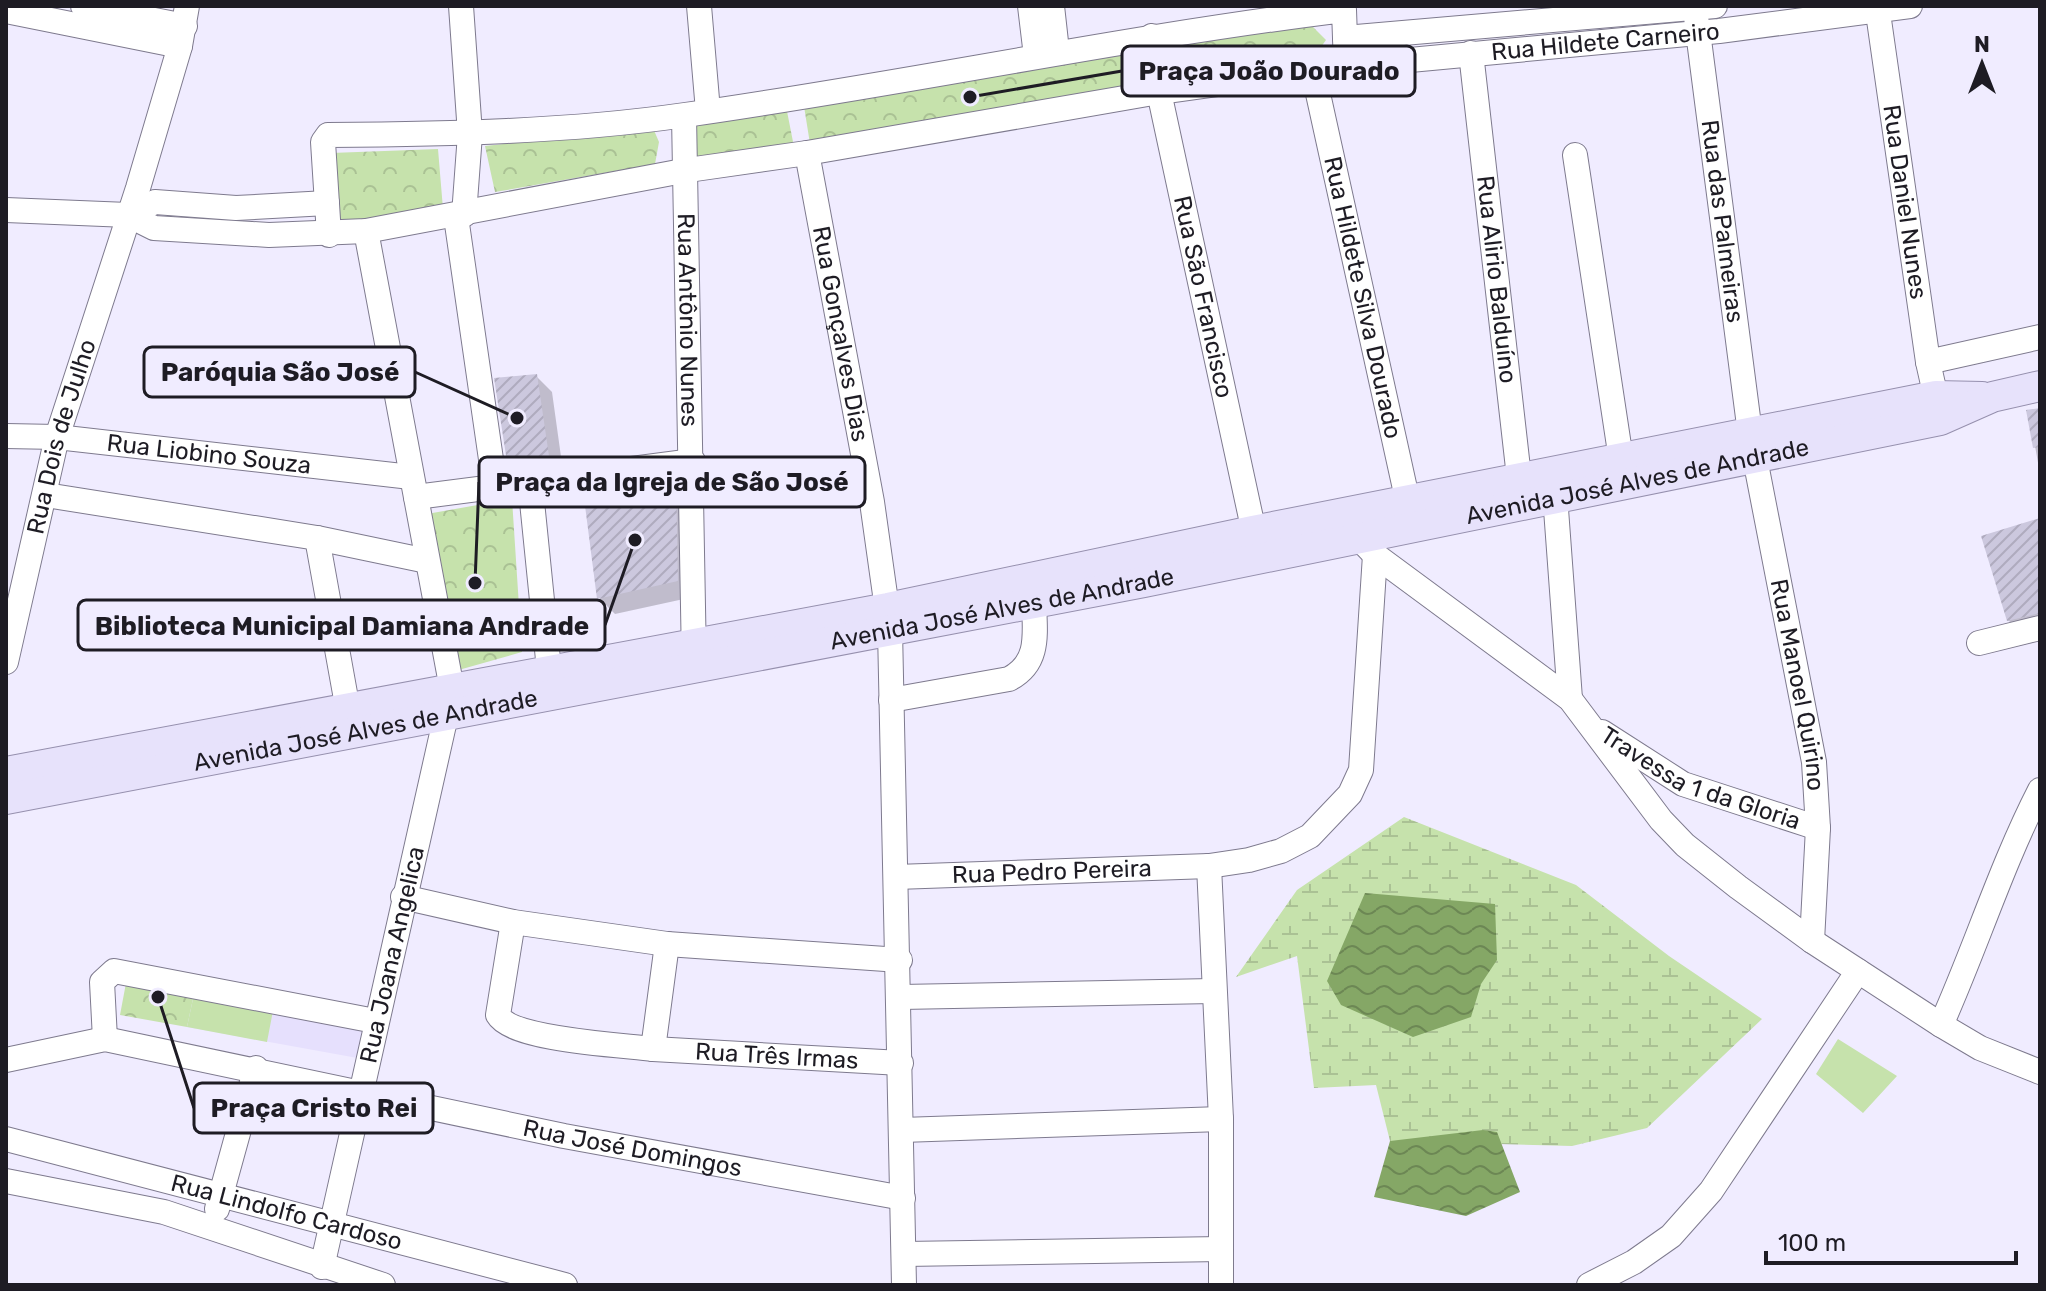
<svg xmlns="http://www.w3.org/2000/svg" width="2046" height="1291" font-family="Rubik,sans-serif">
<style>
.built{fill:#e6e0fd}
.grass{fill:#c6e2ac}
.wetland{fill:url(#wetland-marsh)}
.park{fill:url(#park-crowns)}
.water{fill:url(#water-waves)}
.shadow{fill:#0003}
.building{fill:url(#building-hatch)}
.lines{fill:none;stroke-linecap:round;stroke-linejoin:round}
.minor-casing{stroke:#7e7a8e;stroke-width:26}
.major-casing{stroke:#9690ae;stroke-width:32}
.minor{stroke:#fff;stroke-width:24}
.major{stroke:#e7e2fb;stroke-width:30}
.labels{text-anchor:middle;stroke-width:8;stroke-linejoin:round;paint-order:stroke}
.street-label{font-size:24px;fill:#1e1c24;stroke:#f0ecff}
.leader{fill:none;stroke:#1e1c24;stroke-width:3}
.callout-dot{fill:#1e1c24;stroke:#f0ecff;stroke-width:3}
.callout{fill:#f0ecff;stroke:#1e1c24;stroke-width:3}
.callout-label{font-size:26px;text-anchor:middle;font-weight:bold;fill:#1e1c24}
</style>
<defs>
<pattern id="wetland-marsh" width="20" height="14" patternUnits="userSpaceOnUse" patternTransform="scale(2)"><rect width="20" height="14" fill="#c6e2ac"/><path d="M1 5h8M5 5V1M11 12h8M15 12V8" fill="none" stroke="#aac194"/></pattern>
<pattern id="park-crowns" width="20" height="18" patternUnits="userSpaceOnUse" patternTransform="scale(2)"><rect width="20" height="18" fill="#c6e2ac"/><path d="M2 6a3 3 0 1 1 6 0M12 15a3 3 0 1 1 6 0" fill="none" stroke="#aac194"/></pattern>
<pattern id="water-waves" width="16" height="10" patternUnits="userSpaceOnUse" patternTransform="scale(2)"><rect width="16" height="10" fill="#85a766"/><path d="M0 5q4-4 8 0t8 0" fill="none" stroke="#6c8754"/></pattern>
<pattern id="building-hatch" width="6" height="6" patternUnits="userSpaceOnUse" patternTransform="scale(2)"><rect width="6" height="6" fill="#ccc8de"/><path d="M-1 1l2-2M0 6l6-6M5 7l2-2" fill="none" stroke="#afabbe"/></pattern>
</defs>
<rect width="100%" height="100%" fill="#f0ecff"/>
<path class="built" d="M197,980L371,1013L363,1059L187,1027Z"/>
<path class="grass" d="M197,980L276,995L267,1042L187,1027Z
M1838,1039L1897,1076L1863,1113L1816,1074Z"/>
<path class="wetland" d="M1404,817L1576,885L1669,956L1762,1019L1647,1128L1572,1146L1390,1141L1376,1085L1314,1088L1297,956L1236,977L1297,890Z"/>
<path class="park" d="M1309,23L1326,40L1309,64L1174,88L1163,47Z
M1129,48L1136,95L811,150L803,100Z
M785,101L795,152L678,174L675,118Z
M653,128L659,142L655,164L495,192L485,146Z
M438,149L443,209L330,223L331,153Z
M512,499L522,652L448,673L421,515Z
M129,967L197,980L187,1027L120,1015Z"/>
<path class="water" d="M1365,893L1495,904L1497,960L1481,984L1471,1017L1413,1037L1341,1005L1327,981Z
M1483,1130L1497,1132L1520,1192L1466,1216L1374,1197L1390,1141Z"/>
<path class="shadow" d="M536,376L552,392L563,471L524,477L508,461Z
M2040,410V474L2029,412Z
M675,480L691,496L693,597L615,614L599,598Z
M2040,520V632L2024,636L2008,620Z"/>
<path class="building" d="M537,374L549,456L507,462L494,378Z
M2040,408V447L2033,448L2026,410Z
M676,478L678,581L597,599L583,490Z
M2040,518V613L2007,621L1981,536Z"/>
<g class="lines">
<defs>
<g id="minor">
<path d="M83,6L185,26"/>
<path d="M461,6L470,134L464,215"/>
<path d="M699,6L708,111"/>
<path d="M1030,6L1036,56"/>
<path d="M1052,6L1057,51"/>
<path id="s1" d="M1877,6L1928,362L1939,411"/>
<path id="s2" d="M1695,9L1750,433L1814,762L1818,828L1812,941"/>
<path d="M6,11L180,46"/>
<path id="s3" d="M1152,36L1159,92L1257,546"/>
<path d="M1345,38L1715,6"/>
<path id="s4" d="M1471,53L1519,477L1527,493"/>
<path id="s5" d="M1313,71L1411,516"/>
<path id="s6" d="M684,116L694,661"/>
<path id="s7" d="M807,153L872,502L890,630L904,1285"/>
<path d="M1575,155L1621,459"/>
<path id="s8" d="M6,210L128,215L154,228L269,235L366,231L688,170L807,153L1159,92L1346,66L1719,31L1910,6"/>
<path d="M128,215L155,202L236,208L327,203"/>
<path d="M456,217L495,487"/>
<path d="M329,235L323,142L328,135C447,134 567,132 685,115C905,84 1123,37 1344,10L1346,66"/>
<path d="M1928,362L2040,337"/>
<path id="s9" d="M6,436L57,437L411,477"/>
<path d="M530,482L551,689"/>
<path d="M1554,482L1570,699"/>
<path d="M46,495L317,538L427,561"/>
<path d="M416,497L693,461"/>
<path d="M1350,529L1375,555L1570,699L1661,820L1685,845L1738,887L1812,941L1941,1025L1980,1048L2040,1072"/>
<path d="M317,538L348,710"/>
<path d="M1979,643L2040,628"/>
<path id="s10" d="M6,662L57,437L138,188L180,46L187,6"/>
<path d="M891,700L1009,679C1040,663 1035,634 1034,603"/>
<path id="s11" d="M1602,732L1683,784L1818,828"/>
<path d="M1209,866L1221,1119V1285"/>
<path id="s12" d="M896,877L1209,866L1249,860L1281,851L1310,836L1350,794L1361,770L1375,555"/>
<path d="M403,897L513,922L667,944L900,960"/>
<path d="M513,922L498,1015C512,1040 622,1045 653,1049L667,944"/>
<path d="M901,997L1213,991"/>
<path d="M1941,1025C1976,947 2001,866 2040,790"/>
<path d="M105,1039L102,982L114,971L375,1021"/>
<path id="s13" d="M653,1049L901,1063"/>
<path id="s14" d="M6,1060L105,1039L564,1136L903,1198"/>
<path d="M902,1130L1221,1119"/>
<path id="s15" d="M6,1139L565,1285"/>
<path d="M6,1181L164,1212L383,1285"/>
<path d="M217,1209L256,1068"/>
<path d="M904,1254L1221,1249"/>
<path id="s16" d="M322,1267L452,689L366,231"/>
<path d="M1589,1285L1634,1262L1671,1236L1711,1191L1858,971"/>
</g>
<g id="major">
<path d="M6,772L888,608L1253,531L1936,396L1982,397"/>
<path id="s17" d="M6,799L1144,582L1940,420L1992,397L2040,386"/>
</g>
</defs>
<use href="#minor" class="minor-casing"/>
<use href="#major" class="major-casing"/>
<use href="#minor" class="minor"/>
<use href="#major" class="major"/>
</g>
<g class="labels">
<g class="street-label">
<text dy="8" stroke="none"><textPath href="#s8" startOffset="1618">Rua Hildete Carneiro</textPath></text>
<text dy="8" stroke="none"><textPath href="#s1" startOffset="198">Rua Daniel Nunes</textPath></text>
<text dy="8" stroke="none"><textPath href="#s2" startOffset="214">Rua das Palmeiras</textPath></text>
<text dy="8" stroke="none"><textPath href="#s4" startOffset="228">Rua Alirio Balduíno</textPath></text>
<text dy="8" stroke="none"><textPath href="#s3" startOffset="266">Rua São Francisco</textPath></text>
<text dy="8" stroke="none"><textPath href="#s5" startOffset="232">Rua Hildete Silva Dourado</textPath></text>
<text dy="8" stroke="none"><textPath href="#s6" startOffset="204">Rua Antônio Nunes</textPath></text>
<text dy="8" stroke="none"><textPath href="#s7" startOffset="184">Rua Gonçalves Dias</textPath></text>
<text dy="8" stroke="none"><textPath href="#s10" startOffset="232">Rua Dois de Julho</textPath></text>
<text dy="8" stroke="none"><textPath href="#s9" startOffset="204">Rua Liobino Souza</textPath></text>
<text dy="8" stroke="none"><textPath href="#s17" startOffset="1662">Avenida José Alves de Andrade</textPath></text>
<text dy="8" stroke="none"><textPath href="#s17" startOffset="1014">Avenida José Alves de Andrade</textPath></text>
<text dy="8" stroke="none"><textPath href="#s2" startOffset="684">Rua Manoel Quirino</textPath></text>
<text dy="8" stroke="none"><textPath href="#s17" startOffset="366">Avenida José Alves de Andrade</textPath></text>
<text dy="8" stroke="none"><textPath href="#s11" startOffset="110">Travessa 1 da Gloria</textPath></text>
<text dy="8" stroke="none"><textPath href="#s12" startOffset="156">Rua Pedro Pereira</textPath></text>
<text dy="8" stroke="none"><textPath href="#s16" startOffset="320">Rua Joana Angelica</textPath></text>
<text dy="8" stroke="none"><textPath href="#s13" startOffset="124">Rua Três Irmas</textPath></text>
<text dy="8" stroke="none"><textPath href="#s14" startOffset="640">Rua José Domingos</textPath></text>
<text dy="8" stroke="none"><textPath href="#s15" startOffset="290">Rua Lindolfo Cardoso</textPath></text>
</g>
</g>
<path class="leader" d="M970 97L1122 71M517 418L415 372M475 583L479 482M635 540L605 625M158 997L194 1108"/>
<g class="callout-dot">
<circle cx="970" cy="97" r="8"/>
<circle cx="517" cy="418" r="8"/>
<circle cx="475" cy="583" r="8"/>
<circle cx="635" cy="540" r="8"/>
<circle cx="158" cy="997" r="8"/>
</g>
<g class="callout">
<rect x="1122" y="46" width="293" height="50" rx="8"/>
<rect x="144" y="347" width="271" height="50" rx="8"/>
<rect x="479" y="457" width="386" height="50" rx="8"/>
<rect x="78" y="600" width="527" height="50" rx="8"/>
<rect x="194" y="1083" width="239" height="50" rx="8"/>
</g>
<g class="callout-label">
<text x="1269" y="80">Praça João Dourado</text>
<text x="280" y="381">Paróquia São José</text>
<text x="672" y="491">Praça da Igreja de São José</text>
<text x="342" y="635">Biblioteca Municipal Damiana Andrade</text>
<text x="314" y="1117">Praça Cristo Rei</text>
</g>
<rect width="2046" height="1291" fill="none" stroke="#1e1c24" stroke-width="16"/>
<g transform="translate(1982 64)" stroke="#f0ecff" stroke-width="6" paint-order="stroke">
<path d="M0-6L14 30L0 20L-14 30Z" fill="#1e1c24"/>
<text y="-12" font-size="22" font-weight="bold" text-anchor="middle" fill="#1e1c24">N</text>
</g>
<path d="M1766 1251v12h250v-12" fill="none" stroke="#1e1c24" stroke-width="4"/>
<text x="1778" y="1251" font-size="24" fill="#1e1c24" stroke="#f0ecff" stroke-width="6" paint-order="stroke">100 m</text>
</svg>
